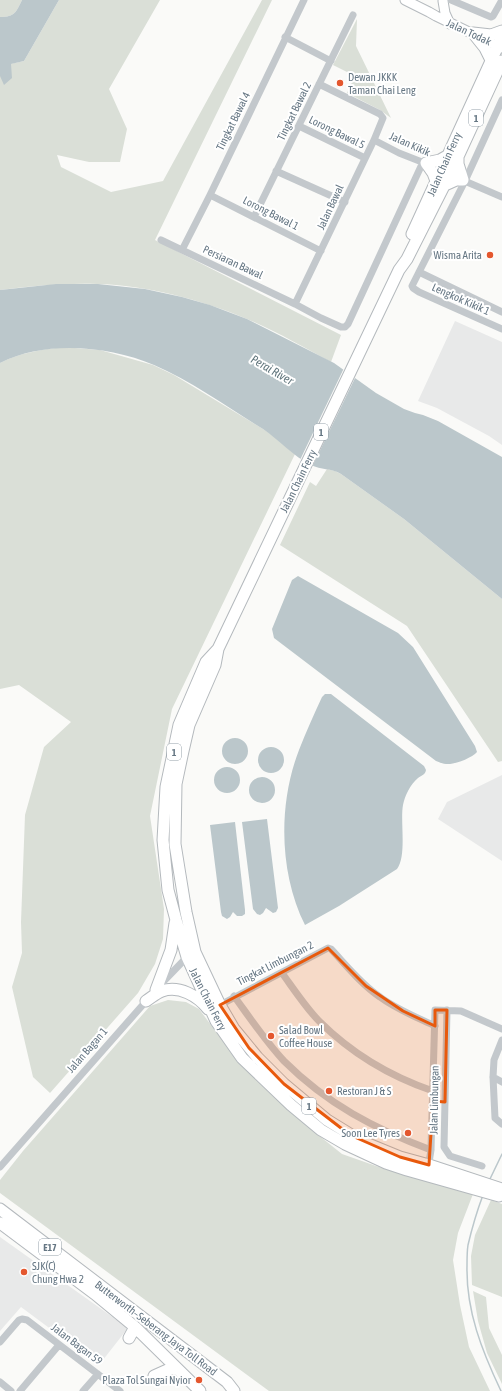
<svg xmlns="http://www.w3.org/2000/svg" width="502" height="1391" font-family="'Asap Condensed',sans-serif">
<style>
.built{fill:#e8e9e9}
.green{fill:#dadfd7}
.water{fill:#bbc7cb}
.pier{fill:#fafaf8}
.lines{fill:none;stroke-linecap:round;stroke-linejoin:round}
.stream{stroke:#bbc7cb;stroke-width:1.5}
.major-casing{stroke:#b5babe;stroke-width:11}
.highway-casing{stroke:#b4b9bd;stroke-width:13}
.minor{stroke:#c3c8cc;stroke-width:7}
.major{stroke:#fff;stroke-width:9}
.highway{stroke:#fff;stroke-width:11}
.marked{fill:#e8590c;fill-opacity:0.2;stroke:#e8590c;stroke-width:3;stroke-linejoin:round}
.poi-dot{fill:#e4572e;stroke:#fff;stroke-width:1.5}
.labels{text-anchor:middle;stroke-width:4;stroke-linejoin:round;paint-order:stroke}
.shield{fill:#fff;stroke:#939fa8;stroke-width:1}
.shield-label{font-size:10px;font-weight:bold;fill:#657683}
.street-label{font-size:11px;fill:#657683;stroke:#fff}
.poi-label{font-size:11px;fill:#657683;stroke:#fff;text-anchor:start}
.water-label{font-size:12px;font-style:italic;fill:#60757c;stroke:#fff}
</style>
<rect width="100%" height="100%" fill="#fafaf8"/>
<path class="built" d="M455,321L502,342V445L489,436L437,408L418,401Z
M502,775V861L438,819L447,802Z
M0,1237L128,1328L99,1365L21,1307L0,1331Z"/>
<path class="green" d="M0,0H22C16,12 15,17 0,17Z
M59,0H160L109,89L127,129L120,162H89L57,155L61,167L111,192L163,181L262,0H272L155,240L341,335L331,362C303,347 276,331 247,319C202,300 146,285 97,284C64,283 32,286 0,290V76L10,64L24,61Z
M357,19L356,46L391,118L380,110L347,93L355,76L333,65Z
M62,347L100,350L153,365L174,375L263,429L277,438L295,454L172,709L150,816L164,909L163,939L155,964L138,993L50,1093L33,1077L12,987L22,953L21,922L25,815L44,747L71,722L19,685L0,689V363C19,353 40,350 62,347Z
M327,469L335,471L341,474L404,519L502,599V761L498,762L407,626L280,545L310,482L316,486Z
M168,1000L186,1002L199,1009L235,1057L312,1130L342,1154L379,1167L473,1194L458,1233L453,1260L460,1305L469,1347L490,1391H269L0,1193V1180L23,1151L150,1006Z
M491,1200L502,1204V1297L472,1285L471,1256L475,1235Z
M473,1291L486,1297L489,1328L502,1355V1384L487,1353L478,1321Z"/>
<path class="water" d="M22,0H59L24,61L11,64L12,78L4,85L0,76V17C15,17 16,12 22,0Z
M56,284H98L145,289L182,297L210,305L247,319L334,363L376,393L404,409L415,413L423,415L438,421L502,457V599L404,519L341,474C331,468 321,470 311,465C293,456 279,440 263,429C227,407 193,382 154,365C108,346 46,340 0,363V290Z
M298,576L398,633L413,647L475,746L477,752C472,758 454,765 446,764C442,764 440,762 436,761L274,638L272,629L292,580Z
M325,694H331L424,766L426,770C425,775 422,775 418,778C410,785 405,795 403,805C400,822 407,856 397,869L339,906L305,925C279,873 278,804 299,750C306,732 314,714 322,697Z
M222 751a13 13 0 1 1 26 0a13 13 0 1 1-26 0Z
M258 760a13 13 0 1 1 26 0a13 13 0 1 1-26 0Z
M214 780a13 13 0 1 1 26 0a13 13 0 1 1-26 0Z
M249 790a13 13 0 1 1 26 0a13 13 0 1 1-26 0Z
M267,819L278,908L276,912L273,913L266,908L263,913L260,915L257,914L253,909L242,822Z
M235,822L245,910V914L242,916H237L233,912L230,917L227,919L222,916L221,912L210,825Z"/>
<path class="pier" d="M344,368L356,376L312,467L300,460Z"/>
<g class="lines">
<path class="stream" d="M489,1181L502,1154
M483,1195C477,1211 472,1228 468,1245C467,1251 467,1259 467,1266C466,1311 482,1351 501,1391"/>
<defs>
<path id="major" d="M405,0L429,12L436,16L502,48
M443,1L445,13L450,24"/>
<path id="highway" d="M473,33L485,48L491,60
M473,33L491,35L502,31
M502,61L450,174L407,259L399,270L218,649L215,665L189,725L183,751L176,784L175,844L186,912L195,952L220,1005L234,1029L257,1057L284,1084L327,1120L361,1141L400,1157L429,1165L502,1189
M436,181L433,173L426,163L440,160L447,156
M445,185L456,180H463L458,164V157
M412,234L502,37
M218,649L206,662L179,725L166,787L163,840L168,890L176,920L187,957L216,1021L242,1058L291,1105L321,1130L345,1144L386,1163L407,1170L499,1196
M156,990L171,950L175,923
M146,1001C151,998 156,993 162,991C179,985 198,996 208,1009
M0,1209L227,1382L234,1391
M0,1223L95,1294L135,1327L200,1391
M129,1338L135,1327
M154,1376L174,1367"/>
</defs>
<use href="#major" class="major-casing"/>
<use href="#highway" class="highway-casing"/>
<path class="minor" d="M451,0L491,17L493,16L502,0
M285,37L331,61
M502,100L465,181L412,286L413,288L419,292L502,329
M299,126L365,158
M374,140L399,153L427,164
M276,171L345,202
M460,179L502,197
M210,195L321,251
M254,217L353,15
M161,240L295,304L321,318L341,327H345L348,324L423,162
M182,250L210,195L304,0
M419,272L502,312
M295,304L374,140L383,118L380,114L319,84
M282,973C293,988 306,1008 319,1021C352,1054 389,1076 433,1091
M160,985L189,955
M234,996C250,1018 266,1042 284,1061C327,1104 375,1129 431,1150
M220,1005L328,948L331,949C346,965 361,984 380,997C396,1009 416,1017 435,1026
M447,1010L444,1147L450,1156L482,1166
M502,1040L494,1060L493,1077L495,1118L502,1124
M493,1077L502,1082
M0,1167L148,999
M428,1169L431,1150L435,1010L461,1011L502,1029
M0,1342L19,1320L22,1319L27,1320L120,1391
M0,1382L11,1391
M20,1391L59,1345
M83,1391L98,1374"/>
<use href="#major" class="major"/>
<use href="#highway" class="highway"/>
</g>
<path class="marked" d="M328,948L366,986L403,1011L435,1026V1010H447L445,1102L433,1101L429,1165L400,1157L350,1135L284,1084L249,1048L220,1005Z"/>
<g class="poi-dot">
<circle cx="340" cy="83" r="4"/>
<circle cx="490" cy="255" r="4"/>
<circle cx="271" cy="1036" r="4"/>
<circle cx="329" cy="1091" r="4"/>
<circle cx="408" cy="1133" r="4"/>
<circle cx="24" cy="1272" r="4"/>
<circle cx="199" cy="1380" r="4"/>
</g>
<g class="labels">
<g class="shield">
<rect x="469" y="110" width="14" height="16" rx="3"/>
<rect x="314" y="424" width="14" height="16" rx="3"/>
<rect x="167" y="744" width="14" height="16" rx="3"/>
<rect x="302" y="1098" width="14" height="16" rx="3"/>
<rect x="39" y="1239" width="22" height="16" rx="3"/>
</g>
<g class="shield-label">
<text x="476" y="122">1</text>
<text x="321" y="436">1</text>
<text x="174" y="756">1</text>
<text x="309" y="1110">1</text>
<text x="50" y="1251">E17</text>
</g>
<g class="street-label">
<text transform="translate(469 32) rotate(25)" y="4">Jalan Todak</text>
<text transform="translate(294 111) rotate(-64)" y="4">Tingkat Bawal 2</text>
<text transform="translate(233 121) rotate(-64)" y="4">Tingkat Bawal 4</text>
<text transform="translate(337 132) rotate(26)" y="4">Lorong Bawal 5</text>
<text transform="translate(410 144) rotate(24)" y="4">Jalan Kikik</text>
<text transform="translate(444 164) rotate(-66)" y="4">Jalan Chain Ferry</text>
<text transform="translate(330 207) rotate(-65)" y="4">Jalan Bawal</text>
<text transform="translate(271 213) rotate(27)" y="4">Lorong Bawal 1</text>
<text transform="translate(233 262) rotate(25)" y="4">Persiaran Bawal</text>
<text transform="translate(461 299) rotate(24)" y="4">Lengkok Kikik 1</text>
<text transform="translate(298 481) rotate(-64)" y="4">Jalan Chain Ferry</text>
<text transform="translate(275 963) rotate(-27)" y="4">Tingkat Limbungan 2</text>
<text transform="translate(208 999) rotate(63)" y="4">Jalan Chain Ferry</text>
<text transform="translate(87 1050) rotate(-49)" y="4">Jalan Bagan 1</text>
<text transform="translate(434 1100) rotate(-89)" y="4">Jalan Limbungan</text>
<text transform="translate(156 1328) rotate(37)" y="4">Butterworth–Seberang Jaya Toll Road</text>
<text transform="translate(77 1344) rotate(37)" y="4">Jalan Bagan 59</text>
</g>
<g class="poi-label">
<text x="348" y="81">Dewan JKKK<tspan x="348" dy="13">Taman Chai Leng</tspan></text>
<text x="482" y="259" text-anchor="end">Wisma Arita</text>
<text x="279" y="1034">Salad Bowl<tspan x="279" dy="13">Coffee House</tspan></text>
<text x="337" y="1095">Restoran J &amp; S</text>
<text x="400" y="1137" text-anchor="end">Soon Lee Tyres</text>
<text x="32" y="1270">SJK(C)<tspan x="32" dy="13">Chung Hwa 2</tspan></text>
<text x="191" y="1384" text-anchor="end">Plaza Tol Sungai Nyior</text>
</g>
<g class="water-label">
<text transform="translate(272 370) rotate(30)" y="4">Perai River</text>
</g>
</g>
</svg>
